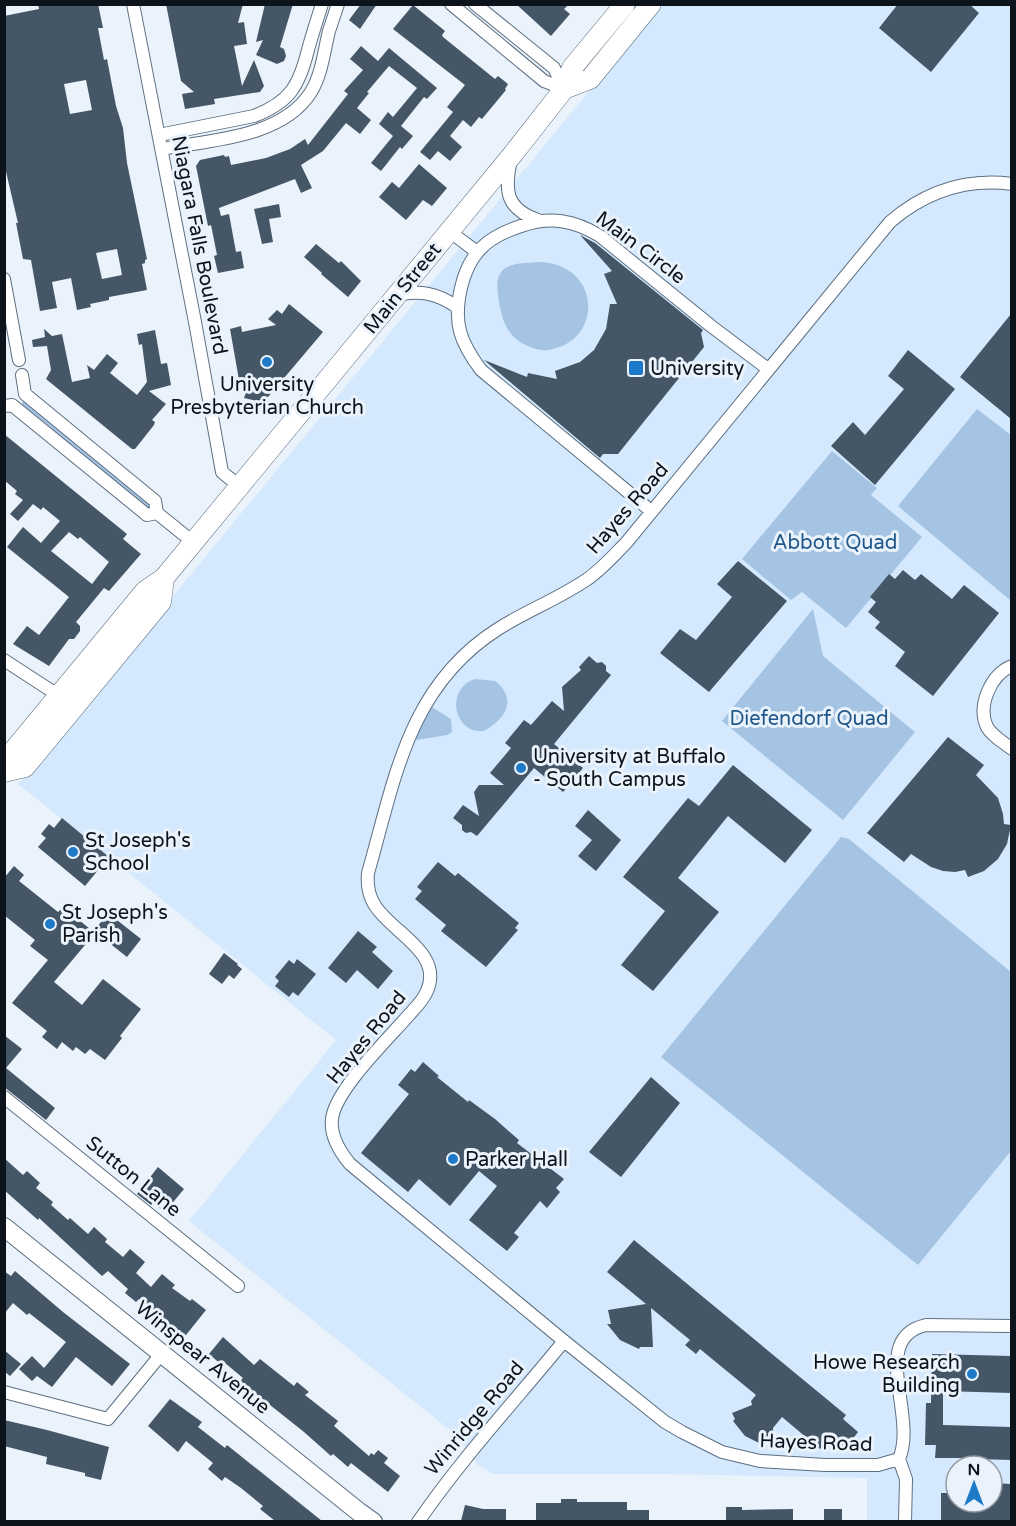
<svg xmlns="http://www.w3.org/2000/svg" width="1016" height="1526" font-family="'Varela Round',sans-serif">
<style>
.built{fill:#d4e9fe;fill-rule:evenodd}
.green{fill:#a5c4e4}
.building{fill:#455667;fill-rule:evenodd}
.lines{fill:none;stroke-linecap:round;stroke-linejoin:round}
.street-casing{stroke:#5d6f81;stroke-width:14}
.secondary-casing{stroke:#5d6f81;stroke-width:20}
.primary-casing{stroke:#5d6f81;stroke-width:21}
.street{stroke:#fff;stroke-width:12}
.secondary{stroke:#fff;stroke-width:18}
.primary{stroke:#fff;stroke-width:20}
.poi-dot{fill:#1e7ac7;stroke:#eaf2fb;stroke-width:2}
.labels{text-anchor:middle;stroke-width:6;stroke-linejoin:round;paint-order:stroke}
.street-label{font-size:20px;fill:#0c131a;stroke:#eaf2fb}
.poi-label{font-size:20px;fill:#0c131a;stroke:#eaf2fb;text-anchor:start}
.park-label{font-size:20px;fill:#1f578a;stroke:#eaf2fb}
</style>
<rect width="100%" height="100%" fill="#eaf2fb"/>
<path class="built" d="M660,5H1011V1521H867V1478L664,1474H493L478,1465L455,1434L189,1221L336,1040L18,784ZM956,1466H992V1502H956Z"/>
<path class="green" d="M540,262C603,265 603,343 548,350C542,351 535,349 530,347C506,338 501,318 498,295C497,285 496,276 504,269C513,262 529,263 540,262Z
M23,401L151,505L152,507L149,510L21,406Z
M977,409L1011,435V601L898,506Z
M832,451L877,488L871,495L922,537L846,628L802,592L791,600L742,559Z
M813,609L823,656L915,732L843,820L722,721Z
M475,679L495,681C518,699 506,719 484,731C453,734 445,688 475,679Z
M432,707L451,719L452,732L447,735L417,740L415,738Z
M841,837L849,839L1011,972V1151L918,1265L661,1057Z"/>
<path class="building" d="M38,4H98L103,28H98L104,60L107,59L116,106L123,128L127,163L147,259L145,260V263L142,264L147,290L109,297V300L90,304L91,307L77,310L71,278L52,282L57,308L40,311L31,260L23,259L16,223H18L4,163V16L39,9ZM86,80L92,110L70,114L64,84ZM117,249L122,275L102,279L96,253Z
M166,4H243L238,23L244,22L247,44L234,46L242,86L254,60L264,86L260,92L214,99L215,104L185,109L182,94L194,92L181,81Z
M265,4H293L280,47L284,49L286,56L284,61L277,64L256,55L263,40L256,42Z
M361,4H377L360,29L349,20Z
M516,4H569L564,9L570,14L551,36Z
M898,4H969L979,13L931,72L879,28Z
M413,5L445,31L442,35L443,37L495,79L498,76L508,84L505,89L506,90L482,119L479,117L471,127L463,120L450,136L462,147L450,161L438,151L430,160L420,152L453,112L447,107L465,85L393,29Z
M361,46L378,61L389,48L437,88L427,99L424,97L401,126L413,136L402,149L400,147L381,171L371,163L393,136L379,124L388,112L393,117L417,88L389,66L367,92L369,93L357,108L371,120L360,134L346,123L323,151L301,165L312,188L301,193L295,179L219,208L221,216L229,214L236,252L241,251L244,268L218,273L214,256L217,255L211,225L208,226L196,166L200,160L224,155L225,157L229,156L231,165L266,158L290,149L305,139L308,145L348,94L344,91L363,70L350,59Z
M419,164L447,188L432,206L423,200L406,220L379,197L392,182L399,188Z
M279,204L281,217L269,219L273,242L262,244L254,209Z
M580,235L595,243L703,330L701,333L704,347L634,434L618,454H603L600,458L484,360L527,377L528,373L557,379L555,371L580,362L594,350L606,329L610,304H617L604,274L612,271Z
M316,244L339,263L341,261L361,281L348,297L321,274L322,273L304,257Z
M289,304L323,332L268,397L263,396L262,402L244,398L246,392L241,391L230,329L241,326L242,332L276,325L268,319L277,310L282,314Z
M1011,314V419L960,377Z
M44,329L52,336L62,334L72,382L90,378L87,365L94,370L107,354L118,363L110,373L137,395L147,382L142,344L139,345L137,334L155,330L161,364L167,363L171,385L149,391L166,404L152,420L155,422L154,425L135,449H132L46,379L51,370L47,346L33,347L32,340L45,337Z
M908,350L955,389L875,485L831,446L853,422L865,435L904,389L888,376Z
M4,434L127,534L123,539L141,554L109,591L104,588L76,622L80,626V631L74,639H69L49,666L13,644L27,626L39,635L69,597L7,547L23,527L41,543L60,521L43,507L41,510L33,504L18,521L10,514L23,500L15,494L17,491L4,480ZM69,532L78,539L80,537L109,562L92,584L51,551Z
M738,561L787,601L709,692L660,653L680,629L696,640L732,597L717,584Z
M903,570L915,580L921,574L952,599L964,585L999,613L933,696L895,666L905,652L875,628L880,622L868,612L876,602L870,597L889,574L895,579Z
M589,656L597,663L602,662L606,666V671L611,675L554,744L583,768L563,792L534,768L477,836L471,832L466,833L462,830V825L453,818L463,805L479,816L474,792L479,785H504L490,773L511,748L505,743L524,720L531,725L552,701L564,711L562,687L581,670L579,667Z
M948,737L984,765L976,775L998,798L1003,814L1004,824L1011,825L1007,844L998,859L984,871L968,877L965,870L955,872L943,871L931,867L911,854L904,862L867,833Z
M733,765L812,830L785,863L728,816L678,878L719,912L653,991L621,965L665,911L623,877L688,798L699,806Z
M588,810L621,840L596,871L578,856L592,840L575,826Z
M62,818L109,857L85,886L38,847L46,838L41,834L49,824L54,828Z
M438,862L455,876L458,873L519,923L515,928L518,930L486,967L441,931L446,925L415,899L422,891L417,887Z
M14,866L24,875L19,881L58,912L63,907L95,933L54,982L82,1005L103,979L141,1009L120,1036L122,1038L105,1060L90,1049L85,1054L76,1047L73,1051L62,1042L57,1049L42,1037L47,1031L12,1003L48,960L30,946L35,940L4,915V878Z
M108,913L141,939L127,957L94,931Z
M358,931L377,947L372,952L393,971L378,989L357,970L346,983L328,968Z
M224,953L238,964L237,965L242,969L234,979L229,975L222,984L209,974Z
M297,959L316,974L298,996L293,992L289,997L275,986L279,981L275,977L289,960L294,964Z
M4,1035L22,1049L6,1068L55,1108L46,1120L4,1087Z
M423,1062L439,1076L437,1077L468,1102L469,1100L495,1119L519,1140L517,1143L564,1179L556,1188L560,1192L547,1208L540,1201L514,1233L519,1237L507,1251L469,1220L497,1186L479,1171L450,1206L419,1179L408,1192L361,1153L409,1094L398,1085L411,1069L415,1072Z
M651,1077L680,1103L621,1177L589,1152Z
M4,1158L23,1175L27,1171L40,1183L36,1188L53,1202L51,1205L68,1220L70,1218L88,1234L94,1227L107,1239L105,1242L123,1257L130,1249L145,1262L136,1273L151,1287L162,1274L175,1285L172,1288L190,1301L192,1299L206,1310L182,1340L168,1328L170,1326L154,1314L139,1299L136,1302L125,1293L128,1289L108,1271L102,1276L39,1218L38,1220L4,1190Z
M158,1167L184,1189L165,1212L153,1203L151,1205L137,1194Z
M634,1240L846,1415L843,1419L858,1432L842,1453L827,1441L820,1449L782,1417L773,1428V1444H761L745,1436L733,1421L735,1419L732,1413L752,1405L751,1401L756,1395L700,1349L696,1354L685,1345L690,1340L651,1308L653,1347H640L639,1349L620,1340L607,1324H611L608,1310L646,1304L607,1272Z
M4,1271L11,1276L15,1271L63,1312L130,1364L112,1386L76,1357L52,1387L37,1376L32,1381L19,1369L32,1356L44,1368L66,1342L29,1313L27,1315L13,1303L4,1314Z
M223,1337L254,1365L260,1359L294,1386L297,1382L309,1392L305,1395L338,1421L334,1426L369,1456L371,1453L374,1455L378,1450L388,1458L384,1463L400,1476L388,1492L351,1463L348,1467L333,1454L331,1456L304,1432L240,1381L243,1378L225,1363L223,1366L209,1354Z
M4,1350L21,1364L10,1376L4,1371Z
M932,1354L1011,1356V1393L943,1391V1425L1011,1427V1460L976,1459V1466H965V1458H935L936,1445H925L926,1403H931Z
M170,1399L202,1422L198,1427L225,1448L227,1445L322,1521H275L260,1509L263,1506L241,1488L225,1477L222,1481L208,1469L213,1463L186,1441L178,1452L148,1426Z
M4,1420L47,1430L109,1447L101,1480L85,1476V1473L46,1464L47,1457L4,1446Z
M992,1483L1011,1484V1521H941V1493H956V1502H992Z
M561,1499H577V1502H627V1510H649V1521H536V1503H561Z
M465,1505L483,1509H506V1521H461Z
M726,1507H742V1510L793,1509V1521H726Z
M824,1509H842V1521H824Z"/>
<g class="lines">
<defs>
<path id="street" d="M133,4L195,322L222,472L239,486
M451,4L544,81L564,89
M475,4L554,68L564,89
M159,135L254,116C290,102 299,86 308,50C312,35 317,20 322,4
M162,149C210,140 282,138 311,92C322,74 324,51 329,31C332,22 335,13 338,4
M511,160C504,191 506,209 538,220
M1012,184C966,178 925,192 890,222L626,543C613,556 601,570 586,580C558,599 526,611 498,629C408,686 395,779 368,873C367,884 368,894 374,904C390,932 444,952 427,991C423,1001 414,1009 408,1016C388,1039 335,1090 332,1119C330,1136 340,1152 350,1164L564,1341L665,1422L682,1432L722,1452L760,1461L825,1465H878L899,1459C918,1416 868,1338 926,1325L1012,1326
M449,231L477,252
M4,279L19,360
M397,295C420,290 437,293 457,307
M22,375L25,394L155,501L157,513L193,542
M4,406L12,405L147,515L157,513
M651,511L481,370C460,342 453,323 461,288C469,253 487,237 521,226C550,216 574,220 600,236L711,326L768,369
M4,660L64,699
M1012,666C991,674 977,706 987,727C992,736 1003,742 1012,749
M4,1097L238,1286
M4,1392L108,1419L163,1352
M899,1459L906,1479L905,1522
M418,1522C462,1458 515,1401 564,1341"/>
<path id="secondary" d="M4,1227L359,1512L373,1522"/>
<path id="primary" d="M564,89L590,79L651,4
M4,772L8,757L145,591L164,578L513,154L564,89L572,68L625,4
M4,772L25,767L161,602L164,578"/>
</defs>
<use href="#street" class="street-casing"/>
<use href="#secondary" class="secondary-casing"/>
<use href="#primary" class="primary-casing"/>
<use href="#street" class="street"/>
<use href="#secondary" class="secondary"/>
<use href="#primary" class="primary"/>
</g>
<g class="poi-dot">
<circle cx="267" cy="362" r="6"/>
<rect x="628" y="360" width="16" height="16" rx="3"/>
<circle cx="521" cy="768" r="6"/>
<circle cx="73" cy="852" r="6"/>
<circle cx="50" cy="924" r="6"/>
<circle cx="453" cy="1159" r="6"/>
<circle cx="972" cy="1374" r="6"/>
</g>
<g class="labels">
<g class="street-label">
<text transform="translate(200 245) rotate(79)" y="7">Niagara Falls Boulevard</text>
<text transform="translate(641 247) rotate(37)" y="7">Main Circle</text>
<text transform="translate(402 288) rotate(-51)" y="7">Main Street</text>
<text transform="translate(627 508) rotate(-49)" y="7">Hayes Road</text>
<text transform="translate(366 1037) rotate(-51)" y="7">Hayes Road</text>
<text transform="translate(134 1176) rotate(39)" y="7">Sutton Lane</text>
<text transform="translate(203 1357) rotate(39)" y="7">Winspear Avenue</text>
<text transform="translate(474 1418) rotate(-50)" y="7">Winridge Road</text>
<text transform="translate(816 1442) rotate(2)" y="7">Hayes Road</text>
</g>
<g class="poi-label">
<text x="650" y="375">University</text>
<text x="267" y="391" text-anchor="middle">University<tspan x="267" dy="23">Presbyterian Church</tspan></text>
<text x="533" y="763">University at Buffalo<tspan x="533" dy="23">- South Campus</tspan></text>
<text x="85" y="847">St Joseph's<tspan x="85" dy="23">School</tspan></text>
<text x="62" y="919">St Joseph's<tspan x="62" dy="23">Parish</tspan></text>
<text x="465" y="1166">Parker Hall</text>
<text x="960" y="1369" text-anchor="end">Howe Research<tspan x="960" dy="23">Building</tspan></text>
</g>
<g class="park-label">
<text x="835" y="549">Abbott Quad</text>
<text x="809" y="725">Diefendorf Quad</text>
</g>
</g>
<rect width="1016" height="1526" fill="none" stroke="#0c131a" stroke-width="12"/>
<g transform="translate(974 1484)"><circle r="28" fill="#eaf2fb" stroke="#9199a1" stroke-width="1.5"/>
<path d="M0-4.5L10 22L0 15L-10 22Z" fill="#1e7ac7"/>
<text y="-9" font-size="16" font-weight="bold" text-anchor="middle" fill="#0c131a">N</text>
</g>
</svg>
